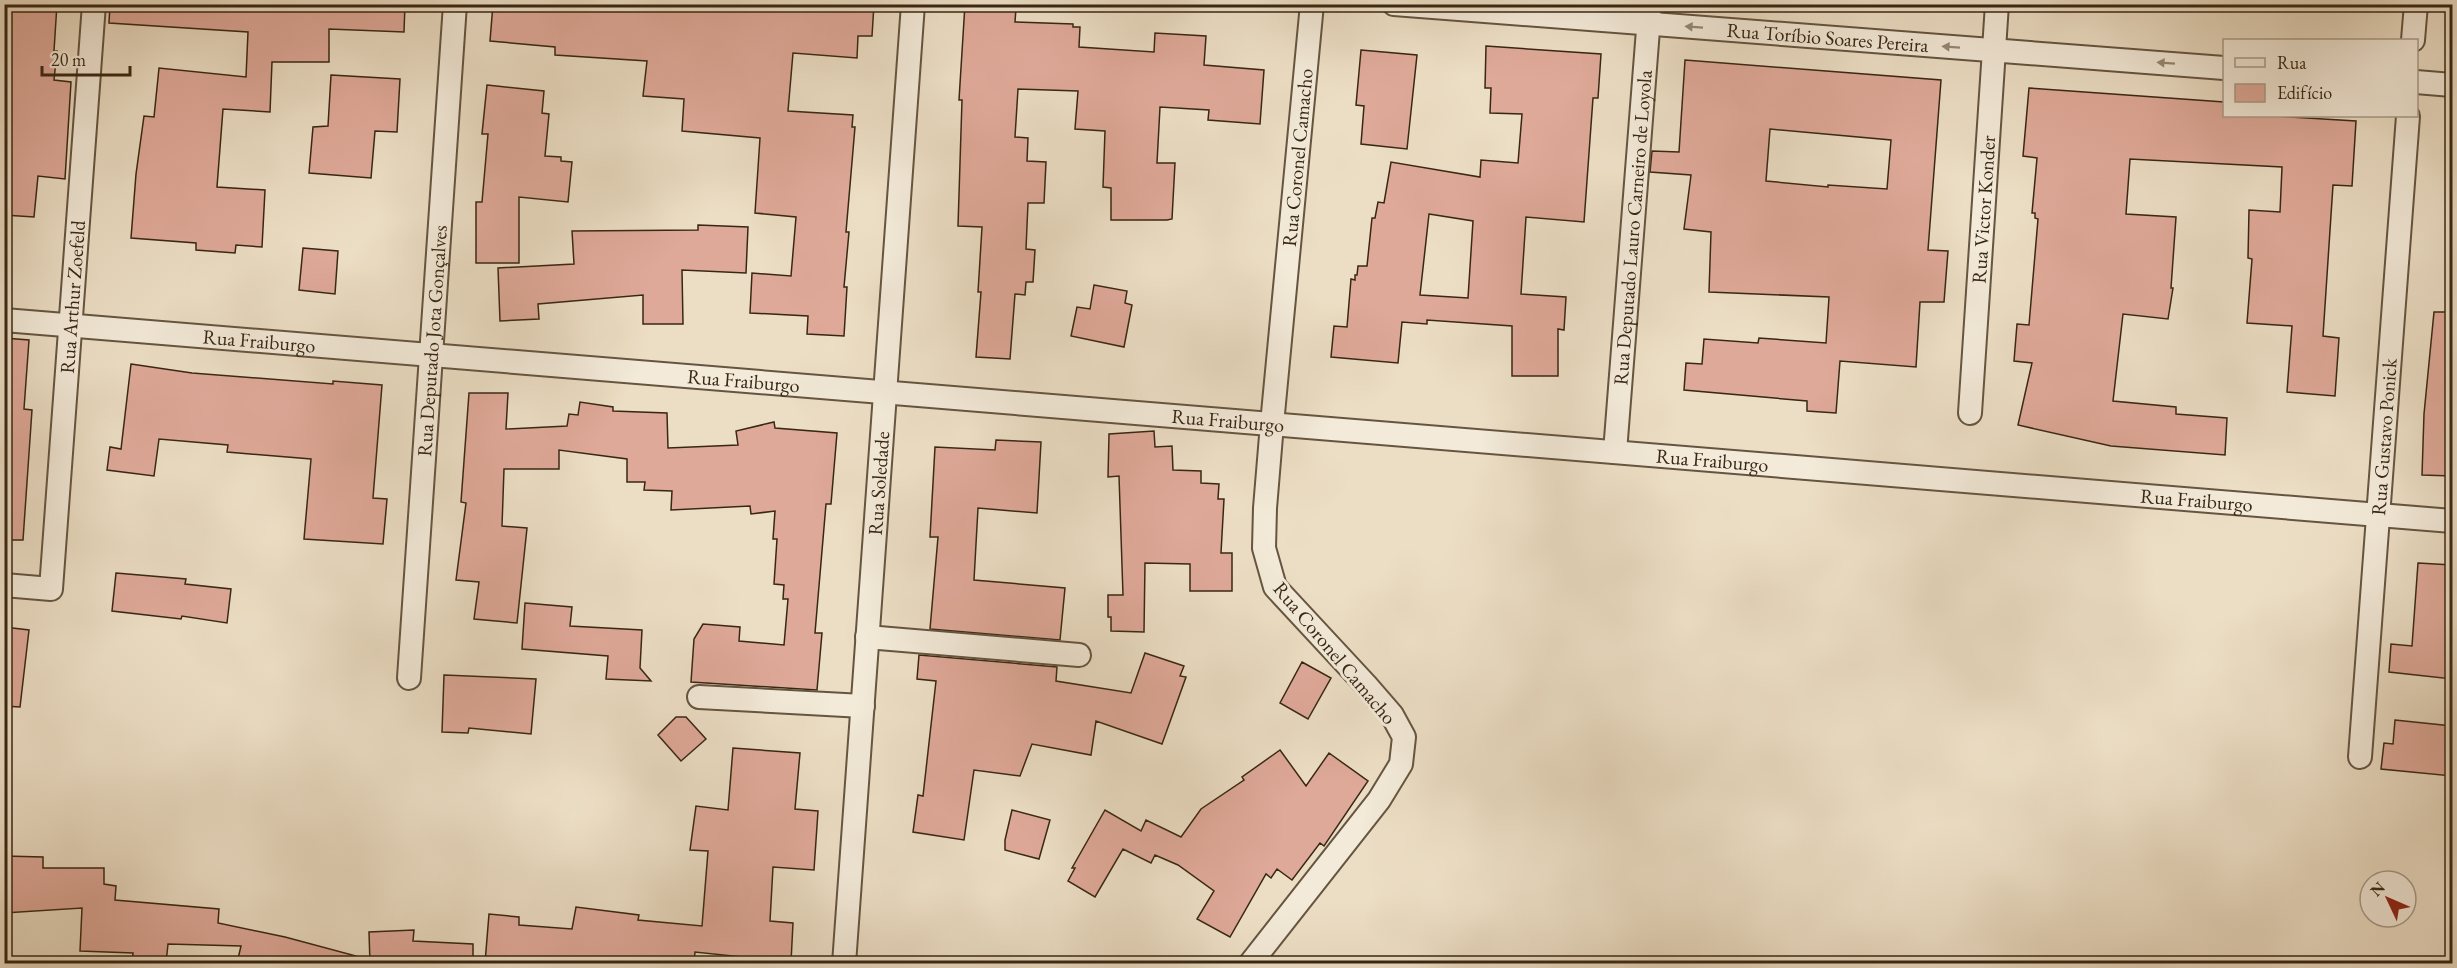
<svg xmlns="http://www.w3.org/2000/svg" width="2457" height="968" font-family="'EB Garamond',serif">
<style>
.building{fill:#dfa999;stroke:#382714;stroke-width:1.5;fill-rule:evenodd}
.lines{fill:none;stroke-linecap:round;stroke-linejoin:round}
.minor-casing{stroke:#655540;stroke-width:26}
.minor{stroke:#f3ead9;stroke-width:22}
.oneway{fill:#968876}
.labels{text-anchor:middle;stroke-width:6;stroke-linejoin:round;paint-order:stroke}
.street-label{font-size:20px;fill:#382714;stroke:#f3ead9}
</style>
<rect width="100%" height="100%" fill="#ecdec5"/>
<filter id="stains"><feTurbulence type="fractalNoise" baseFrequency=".00333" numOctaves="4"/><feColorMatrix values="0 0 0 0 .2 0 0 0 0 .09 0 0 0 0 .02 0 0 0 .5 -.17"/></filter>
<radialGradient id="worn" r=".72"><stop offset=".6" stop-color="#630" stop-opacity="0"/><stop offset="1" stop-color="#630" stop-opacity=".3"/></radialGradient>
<path class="building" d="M10,4H57L54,51H57L54,80L71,82L65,179L38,176L34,217L4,215V47L6,48Z
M110,4H405L404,32L329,29V62H272L270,112L223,109L217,187L265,190L262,247L236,245L235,253L196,250V243L131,238L136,174L144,116L154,117L159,68L246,77L248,32L109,23Z
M493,4H874L872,36H858L857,58L793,53L788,111L853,115L852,127H855L846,232H849L844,287H847L844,336L807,334L808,316L750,313L752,273L791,276L796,217L755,213L760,138L682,131L684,99L643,96L647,61L555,55V47L490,41Z
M965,4L1016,8L1015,22L1073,24V27H1080L1079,47L1154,52L1155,33L1206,36L1204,65L1264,70L1260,124L1208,120L1209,110L1160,107L1157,163H1175L1172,219L1167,220H1111V188L1103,187L1105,131L1075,129L1078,91L1018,89L1015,137L1028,138L1027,161L1046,162L1044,203H1028L1026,249L1035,250L1033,282H1026L1025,295L1015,294L1010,359L976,357L981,292H978L982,227L958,226L962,100H959Z
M1486,46L1601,54L1598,98H1593L1584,222L1526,217L1521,294L1566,297L1564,330L1558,329V376H1512V326L1427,320V324L1402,322L1398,363L1331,357L1334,326L1347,327L1351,279L1355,280V275H1357L1358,266H1367L1372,218H1375L1378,202L1384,203L1391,162L1480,177L1481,160L1518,163L1522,114L1490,113L1491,88H1485ZM1429,214L1473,221L1468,298L1420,295Z
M1361,50L1417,55L1407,149L1361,144L1364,106L1356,105Z
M1685,60L1941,80L1928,250L1948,251L1944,302H1920L1916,367L1840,361L1836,413L1807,411V401L1684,390L1686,363L1702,364L1704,339L1758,343L1759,338L1826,343L1829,297L1709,292L1711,232L1684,229L1691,175L1650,172L1652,151L1679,152ZM1770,129L1891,140L1887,189L1828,185V187L1766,181Z
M331,75L400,79L397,132L375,131L371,178L309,173L313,127L328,126Z
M487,85L544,91L542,113L549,114L545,156L561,157V161L572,162L568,202L519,197V263H476V202H482L488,134H482Z
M2029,88L2224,102V116H2274L2356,121L2352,186L2333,185L2323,336L2339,338L2335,396L2287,392L2292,326L2247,323L2252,259L2248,258L2249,210L2280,212L2282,167L2130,159L2126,214L2176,217L2171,288H2173L2168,319L2123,314L2113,401L2176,407V414L2227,418L2225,455L2111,446L2018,425L2032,363L2014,361L2017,324L2029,325L2038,219L2035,218V213H2032L2037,158L2023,156Z
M698,225L748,227L746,273L682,270L683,324H643V295L538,304L539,319L500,321L498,268L574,264L572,231L698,230Z
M303,248L338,251L335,294L299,290Z
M1094,285L1127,291L1125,303L1132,305L1124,347L1071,336L1077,307L1090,309Z
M2434,312H2452V476L2422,475L2424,414Z
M4,338L29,340L24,409L32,410L23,540H4Z
M131,364L192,373L333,384V381L382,385L373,498L387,499L383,544L304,539L311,459L227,452L228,445L159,439L154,476L107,470L110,447L121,449Z
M469,393H508L506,429L567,426L569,414L578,415L580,402L613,407V411L667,413L668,448L738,445L736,431L774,422L775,428L837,433L831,504H826L815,633H822L817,690L691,682L694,639L703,624L740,627L739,641L784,645L788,599H783L784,585L774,584L777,539H773L775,511L751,514L750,506L671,510L672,491L644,490L645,482H627V459L559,450V469H504L502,526L527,528L517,623L474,619L479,582L456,580L466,503L461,502Z
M1154,431L1155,447L1172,446L1173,470L1201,471V483L1219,484L1218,499H1224L1221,553H1232V591H1190V564L1145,563L1144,632L1111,631V617H1108V595H1123L1119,476L1108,477L1109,434Z
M996,440L1041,442L1037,513L978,508L974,580L1065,588L1060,640L930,629L938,537H930L935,447L995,450Z
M2418,563L2452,565V679L2389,672L2391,644L2412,646Z
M116,573L186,579L185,584L231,589L227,623L182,616L181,619L112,611Z
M525,603L572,607L570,626L642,630L640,668L651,681L606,679L608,656L522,649Z
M4,627L29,630L20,707L4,706Z
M1145,653L1184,666L1180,676L1186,677L1162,744L1096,721L1091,755L1032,744L1020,776L974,770L964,840L913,832L918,795L923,796L936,681L917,679L919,655L1057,667L1056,681L1131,693Z
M1302,662L1331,678L1308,719L1280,703Z
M444,675L536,679L531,734L469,728L468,733L442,732Z
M676,717H686L706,739L681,761L658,735Z
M2395,720L2452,726V776L2381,769L2384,743L2393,744Z
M733,748L800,753L795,809L818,811L814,870L773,867L770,921L793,923L791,962L695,952L694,963H485L489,914L519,917V925L572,929L576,907L639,915L638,920L702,926L708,851L690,850L696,806L728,810Z
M1280,750L1306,786L1329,753L1368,781L1324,846L1320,843L1292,880L1277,869L1271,878L1266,874L1230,937L1197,919L1214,891L1178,865L1155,855L1151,863L1123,849L1095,897L1068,881L1075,868H1072L1105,810L1141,831L1146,820L1181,837L1201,809L1244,780L1242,777Z
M1012,810L1050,820L1039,859L1005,850V840Z
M4,856L43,857V868H104V884L116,886L115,900L219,909L218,923L285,937L356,956L355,963H237L241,946L168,944L166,963H132L133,953L80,951L82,908L4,913Z
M414,930L413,941L473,944V963H370L369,932Z"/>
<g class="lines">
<defs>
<g id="minor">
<path id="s1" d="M1394,4L2224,68"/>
<path d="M2413,40L2416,4"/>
<path d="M2416,82L2452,85"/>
<path id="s2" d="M4,320L2452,521"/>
<path id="s3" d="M1970,413L1997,4"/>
<path id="s4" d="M1615,452L1650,4"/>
<path id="s5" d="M4,585L51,589L94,4"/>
<path d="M867,637L1079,655"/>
<path id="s6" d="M409,678L455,4"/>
<path d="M699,697L863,706"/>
<path id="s7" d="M2360,757L2408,116"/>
<path id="s8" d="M844,964L913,4"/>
<path id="s9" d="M1250,964L1379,800L1401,764L1404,737L1392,715L1366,685L1275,587L1264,548L1265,508L1272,424L1312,4"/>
</g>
</defs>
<use href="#minor" class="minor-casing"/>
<use href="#minor" class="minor"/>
</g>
<defs><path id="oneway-solid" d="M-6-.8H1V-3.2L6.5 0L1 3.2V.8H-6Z" transform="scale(1.5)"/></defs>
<g class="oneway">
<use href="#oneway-solid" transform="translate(1694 27) rotate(-176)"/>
<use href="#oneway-solid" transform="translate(1951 47) rotate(-176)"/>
<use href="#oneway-solid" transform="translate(2166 63) rotate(-176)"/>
</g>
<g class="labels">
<g class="street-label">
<text dy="7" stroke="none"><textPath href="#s1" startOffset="435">Rua Toríbio Soares Pereira</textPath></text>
<text dy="7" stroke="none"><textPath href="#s9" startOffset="909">Rua Coronel Camacho</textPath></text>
<text dy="7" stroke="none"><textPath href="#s3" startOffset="204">Rua Victor Konder</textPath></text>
<text dy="7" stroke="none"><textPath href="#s4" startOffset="225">Rua Deputado Lauro Carneiro de Loyola</textPath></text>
<text dy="7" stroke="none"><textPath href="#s5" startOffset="340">Rua Arthur Zoefeld</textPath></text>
<text dy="7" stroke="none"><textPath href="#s2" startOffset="256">Rua Fraiburgo</textPath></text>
<text dy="7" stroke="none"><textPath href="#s6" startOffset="338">Rua Deputado Jota Gonçalves</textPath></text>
<text dy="7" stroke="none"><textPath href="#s2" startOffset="742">Rua Fraiburgo</textPath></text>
<text dy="7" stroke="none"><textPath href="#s2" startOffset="1228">Rua Fraiburgo</textPath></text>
<text dy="7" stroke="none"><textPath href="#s7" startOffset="321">Rua Gustavo Ponick</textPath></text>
<text dy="7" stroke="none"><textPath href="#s2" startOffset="1714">Rua Fraiburgo</textPath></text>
<text dy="7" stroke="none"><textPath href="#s8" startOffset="482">Rua Soledade</textPath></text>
<text dy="7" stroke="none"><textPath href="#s2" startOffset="2200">Rua Fraiburgo</textPath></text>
<text transform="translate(1335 653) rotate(50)" y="7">Rua Coronel Camacho</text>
</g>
</g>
<rect width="2457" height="968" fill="none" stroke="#ecdec5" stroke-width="24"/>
<rect x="6" y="6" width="2445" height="956" fill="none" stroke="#382714" stroke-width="3"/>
<rect x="12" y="12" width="2433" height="944" fill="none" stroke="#382714" stroke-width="1.5"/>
<rect x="2223" y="39" width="195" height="78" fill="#f3ead9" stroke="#a89c8a" stroke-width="1.5"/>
<rect x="2235" y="58" width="30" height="9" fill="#f3ead9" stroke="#a89c8a" stroke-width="1.5"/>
<text x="2277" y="69" font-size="18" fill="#382714">Rua</text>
<rect x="2235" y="84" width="30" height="18" fill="#dfa999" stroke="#a89c8a" stroke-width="1.5"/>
<text x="2277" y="99" font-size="18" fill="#382714">Edifício</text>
<g transform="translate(2388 899) rotate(314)"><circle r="28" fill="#f3ead9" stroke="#a89c8a" stroke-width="1.5"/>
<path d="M0-4.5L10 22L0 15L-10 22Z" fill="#8f2418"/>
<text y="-9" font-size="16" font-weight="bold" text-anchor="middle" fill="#382714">N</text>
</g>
<path d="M42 66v9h88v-9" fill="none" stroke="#382714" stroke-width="3"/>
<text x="51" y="66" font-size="18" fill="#382714" stroke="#f3ead9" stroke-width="4.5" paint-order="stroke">20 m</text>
<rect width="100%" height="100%" filter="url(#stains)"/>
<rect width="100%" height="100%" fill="url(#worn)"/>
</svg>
